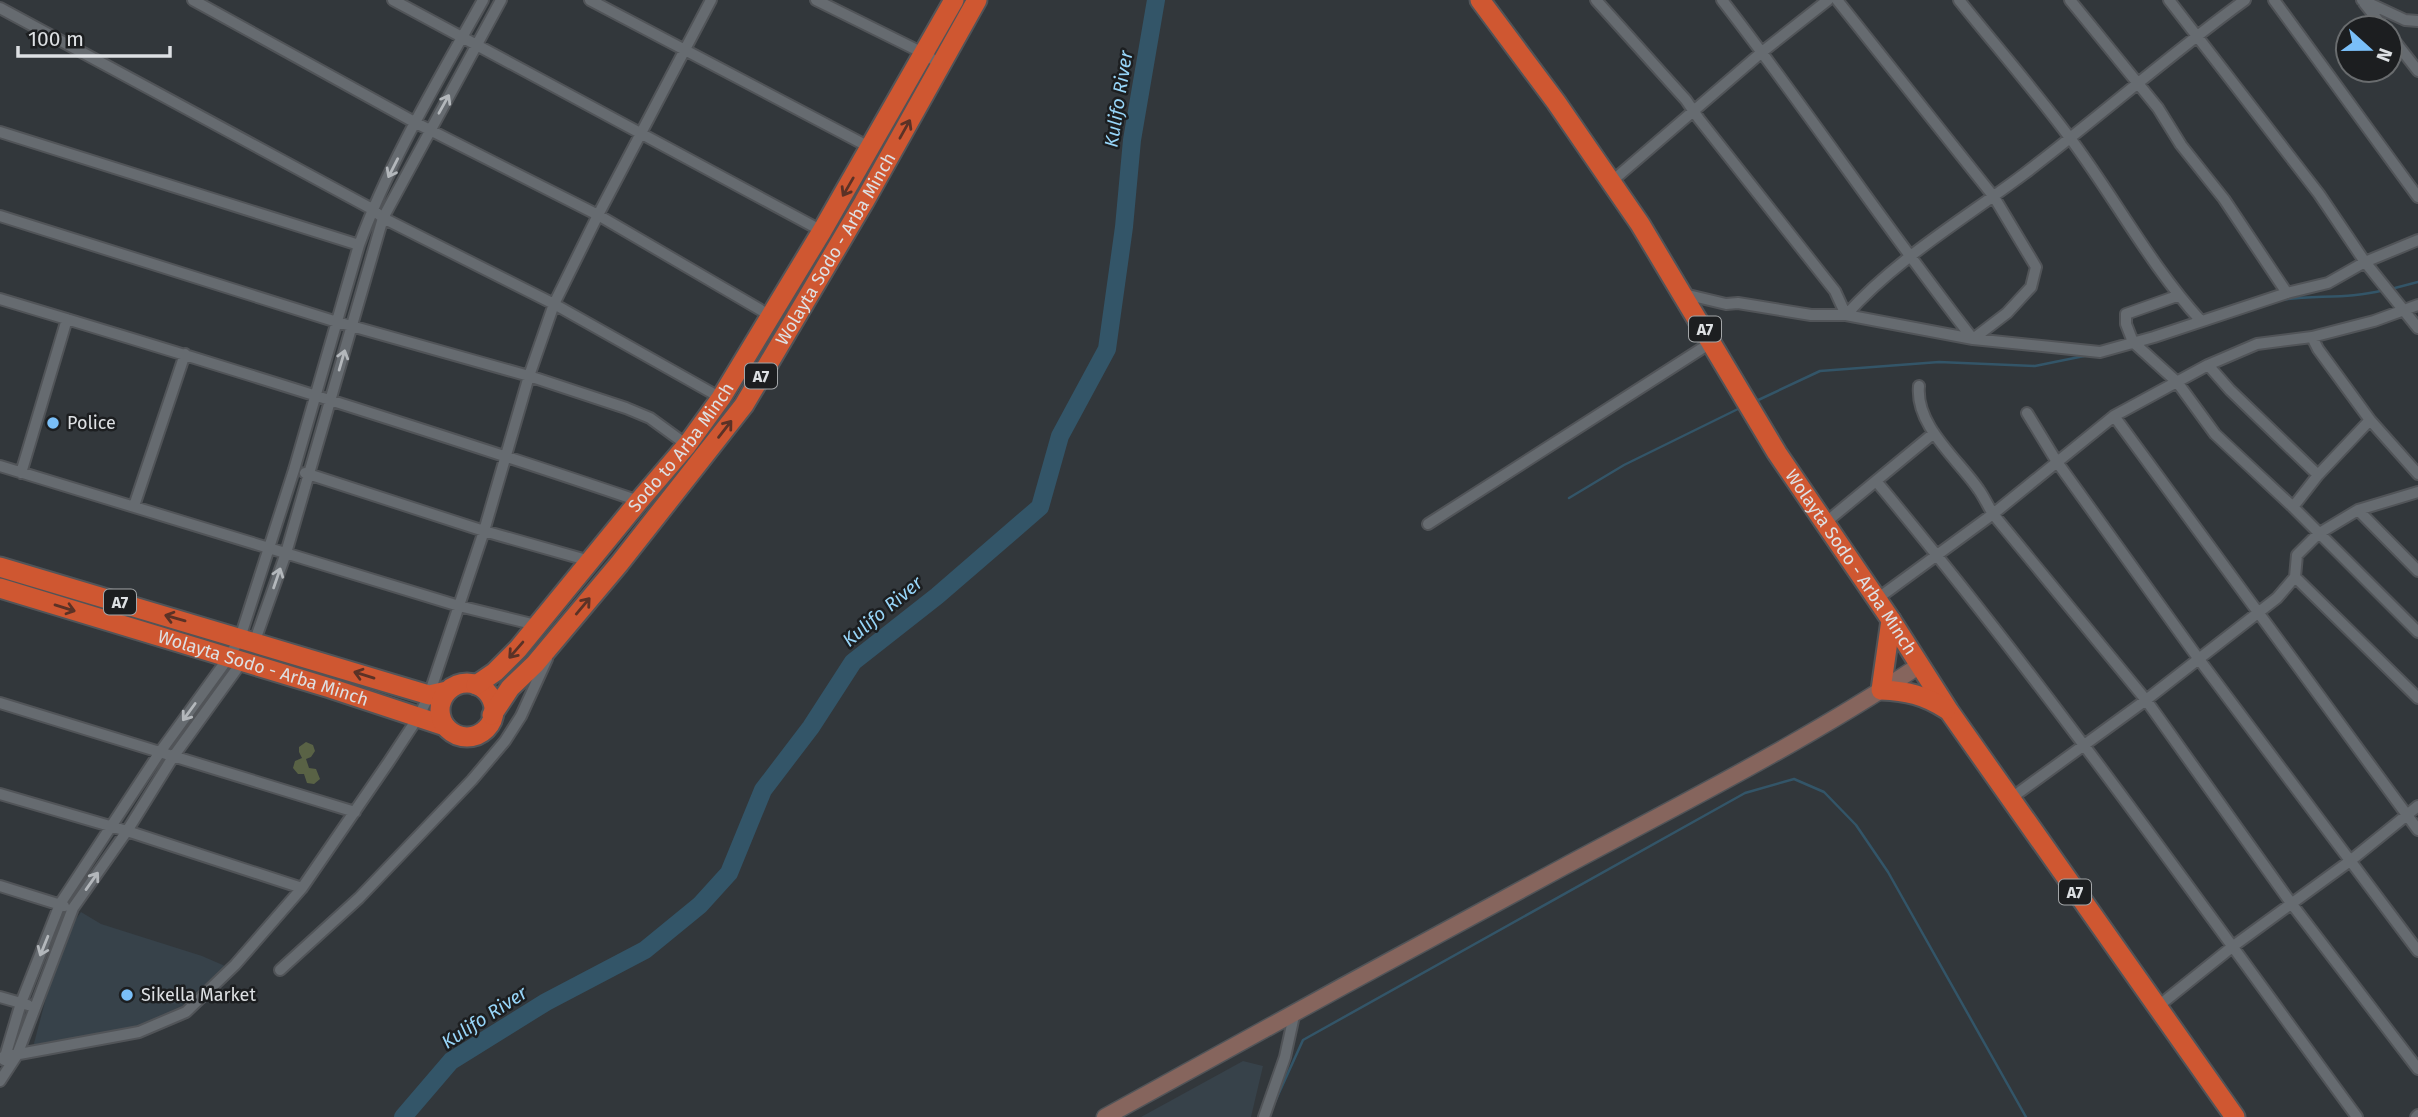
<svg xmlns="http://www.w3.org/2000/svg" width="2418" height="1117" font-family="'Fira Sans',sans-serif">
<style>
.built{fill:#37424a}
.green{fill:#596245}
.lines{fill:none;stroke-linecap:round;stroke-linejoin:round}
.stream{stroke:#335568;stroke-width:2.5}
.river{stroke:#335568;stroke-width:18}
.street-casing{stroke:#515458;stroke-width:14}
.secondary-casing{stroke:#515458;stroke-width:19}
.highway-casing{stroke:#515458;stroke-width:23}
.street{stroke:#666b70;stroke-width:10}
.secondary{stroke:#86655d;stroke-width:16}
.highway{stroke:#cf5731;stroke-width:19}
.oneway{stroke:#b3b7bb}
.oneway2{stroke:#5b3226}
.poi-dot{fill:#7abff8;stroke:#1c1e20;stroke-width:2.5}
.labels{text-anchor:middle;stroke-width:5;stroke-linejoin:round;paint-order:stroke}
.shield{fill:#1c1e20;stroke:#a3a6a8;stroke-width:2}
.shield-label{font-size:16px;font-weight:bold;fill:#dde0e3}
.street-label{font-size:18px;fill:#dde0e3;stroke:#1c1e20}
.poi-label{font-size:18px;fill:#dde0e3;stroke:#1c1e20;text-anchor:start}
.water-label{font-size:19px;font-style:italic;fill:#97d5f8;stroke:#1c1e20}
</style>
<rect width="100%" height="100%" fill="#32373b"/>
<path class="built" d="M81,912L101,924L202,956L232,969L189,1011L126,1036L33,1047L51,979L71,926Z
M1243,1061L1263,1066L1251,1117H1141Z"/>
<path class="green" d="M306,742L313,745L315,751L311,757L306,759L309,768L316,769L320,779L314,784L307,783L304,774H298L293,768L295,761L302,758L299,752V747Z"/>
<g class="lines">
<path class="stream" d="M2391,289L2418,282
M2280,300C2314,295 2350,299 2384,290
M1754,402L1820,371L1939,362L2035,366L2089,355
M1569,498L1624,465L1742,407
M1273,1106L1303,1040L1745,793L1794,779L1824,792L1856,825L1888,872L2026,1117"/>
<path class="river" d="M403,1117L451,1061L546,1002L645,950L700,905L729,873L763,790L811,727L853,662L937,596L1040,507L1060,436L1107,349L1124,227L1132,140L1156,0"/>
<defs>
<path id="street" d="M193,0L416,123L598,215L771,316
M393,0L822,231
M590,0L871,148
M816,0L925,54L941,65
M1596,0L1686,100L1699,119L1835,291L1846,315
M1722,0C1808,111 1886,228 1973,339
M1837,0L1994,197L2036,267L2031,287L2007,313L1973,339
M1959,0C1996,46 2035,91 2070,138C2115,198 2150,265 2201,321
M2070,0L2158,108L2181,145L2224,199L2287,293
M2169,0L2319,194L2365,262L2418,328
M2274,0L2418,197
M2362,0L2405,20L2418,21
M2364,3L2384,28
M0,8L372,209L383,218L554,304L721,398
M2390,35L2418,71
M0,132L359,245
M1611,182L1762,52L1828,0
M0,216L337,322L529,376L626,408L650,418L687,445
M1684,294L1726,304L1738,303L1811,315H1846L1973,339L2100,352L2154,337L2287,293L2328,283L2365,262L2418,240
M2177,296L2126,314V324L2133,342L2177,382L2215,434L2293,507L2418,632
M0,299C214,363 427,429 639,501
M1846,315C1896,259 1964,219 2024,174C2099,117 2169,55 2245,0
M2312,337L2374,321L2418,305
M1919,386C1915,426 1959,460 1979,490C1984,497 1988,506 1993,514L2146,700L2291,903L2418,1069
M2027,413L2057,462L2198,658L2418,951
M2114,416L2418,830
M0,466L459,606L536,625
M21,473L67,319
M305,473L484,531L590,561
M2318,475L2230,390L2208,365L2257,344L2312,337L2318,349L2370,420L2418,474
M1876,481C2046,685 2200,903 2357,1117
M134,506L185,354
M2293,507L2318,475L2370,420
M2358,510L2418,571
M1825,523L1934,433
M1428,524L1712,342
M2295,577L2418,698
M1877,599L1993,514L2114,416L2208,365
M253,646L286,553L383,218L501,0
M0,703L355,812
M0,794L127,831L302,888
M2010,799L2146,700L2277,598L2295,577L2297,555L2318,534L2358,510L2418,492
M0,886L64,906
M280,970L359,898L472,780L505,741L521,716L547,659
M0,997L28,1005
M2156,1008L2232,947L2350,861L2418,806
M3,1057L139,1032L186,1012L235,965L302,888L388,763L419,716L429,695L484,531L529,376L554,304L598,215L711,0
M4,1060L21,1003L60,904L160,752L229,657L240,638L294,470L359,245C390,160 439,79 483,0
M0,1081L17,1055L73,908L127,831L173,757L244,659
M1264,1117L1285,1057L1295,1011
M2416,1117L2418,1115"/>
<path id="secondary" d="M1105,1117C1258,1032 1411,949 1565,866C1685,802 1807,740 1920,665"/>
<g id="highway">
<path id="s1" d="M1480,0L1556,102L1640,224L1777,453L1891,620L1949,711L2235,1117"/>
<path d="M0,567L429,695L447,691"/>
<path id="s2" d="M0,588L330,688L445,726"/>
<path d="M1891,620L1881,690C1907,691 1924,695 1946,709"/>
<circle cx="467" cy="710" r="27"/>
<path id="s3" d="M476,685L495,672L518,649L639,501L687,445L721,398L822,231L954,0"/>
<path id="s4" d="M492,715L510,688L535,664L619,564L744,405L864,202L977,0"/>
</g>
</defs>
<use href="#street" class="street-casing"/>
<use href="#secondary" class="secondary-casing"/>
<use href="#highway" class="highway-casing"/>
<use href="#street" class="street"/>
<use href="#secondary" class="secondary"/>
<use href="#highway" class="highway"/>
</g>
<defs><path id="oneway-shaft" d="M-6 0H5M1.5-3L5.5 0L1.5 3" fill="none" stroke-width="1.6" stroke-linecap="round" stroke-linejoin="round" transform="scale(1.75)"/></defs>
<g class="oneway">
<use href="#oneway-shaft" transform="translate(444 104) rotate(-61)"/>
<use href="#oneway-shaft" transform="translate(393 168) rotate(117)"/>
<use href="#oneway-shaft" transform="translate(342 360) rotate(-74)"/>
<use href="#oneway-shaft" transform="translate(277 578) rotate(-71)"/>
<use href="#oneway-shaft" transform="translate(189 712) rotate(126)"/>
<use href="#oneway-shaft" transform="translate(92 881) rotate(-55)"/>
<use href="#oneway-shaft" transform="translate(44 946) rotate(112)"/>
</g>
<g class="oneway2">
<use href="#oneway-shaft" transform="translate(905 129) rotate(-61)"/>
<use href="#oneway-shaft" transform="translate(848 187) rotate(120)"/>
<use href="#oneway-shaft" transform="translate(725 429) rotate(-52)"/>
<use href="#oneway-shaft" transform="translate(583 606) rotate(-50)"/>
<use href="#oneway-shaft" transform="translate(65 608) rotate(17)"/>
<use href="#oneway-shaft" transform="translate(175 618) rotate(-164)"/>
<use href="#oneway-shaft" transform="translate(516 650) rotate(131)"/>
<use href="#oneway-shaft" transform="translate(364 675) rotate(-163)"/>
</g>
<g class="poi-dot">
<circle cx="53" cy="423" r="7"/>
<circle cx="127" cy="995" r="7"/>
</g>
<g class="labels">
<g class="shield">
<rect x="1689" y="316.5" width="32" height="25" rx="5"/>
<rect x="745" y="363.5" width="32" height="25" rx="5"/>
<rect x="104" y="589.5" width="32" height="25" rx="5"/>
<rect x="2059" y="879.5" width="32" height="25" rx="5"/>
</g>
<g class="shield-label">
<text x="1705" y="335">A7</text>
<text x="761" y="382">A7</text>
<text x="120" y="608">A7</text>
<text x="2075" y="898">A7</text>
</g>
<g class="street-label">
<text dy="6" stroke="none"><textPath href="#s4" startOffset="581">Wolayta Sodo - Arba Minch</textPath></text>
<text dy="6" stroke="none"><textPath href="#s3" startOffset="315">Sodo to Arba Minch</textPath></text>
<text dy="6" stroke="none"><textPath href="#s1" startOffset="674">Wolayta Sodo - Arba Minch</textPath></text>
<text dy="6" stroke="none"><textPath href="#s2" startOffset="275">Wolayta Sodo - Arba Minch</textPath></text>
</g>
<g class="poi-label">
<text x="67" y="429">Police</text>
<text x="141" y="1001">Sikella Market</text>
</g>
<g class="water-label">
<text transform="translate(1118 99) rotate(-81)" y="7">Kulifo River</text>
<text transform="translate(882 611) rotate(-40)" y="7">Kulifo River</text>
<text transform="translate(484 1017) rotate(-33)" y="7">Kulifo River</text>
</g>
</g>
<g transform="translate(2369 49) rotate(111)"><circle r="33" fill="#1c1e20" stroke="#696c6e" stroke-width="2"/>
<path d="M0-5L12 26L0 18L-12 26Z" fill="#7abff8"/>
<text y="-10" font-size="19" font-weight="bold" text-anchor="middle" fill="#dde0e3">N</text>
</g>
<path d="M18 46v10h152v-10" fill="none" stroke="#dde0e3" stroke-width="3.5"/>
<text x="28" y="46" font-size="21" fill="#dde0e3" stroke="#1c1e20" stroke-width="5" paint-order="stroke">100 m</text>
</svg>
